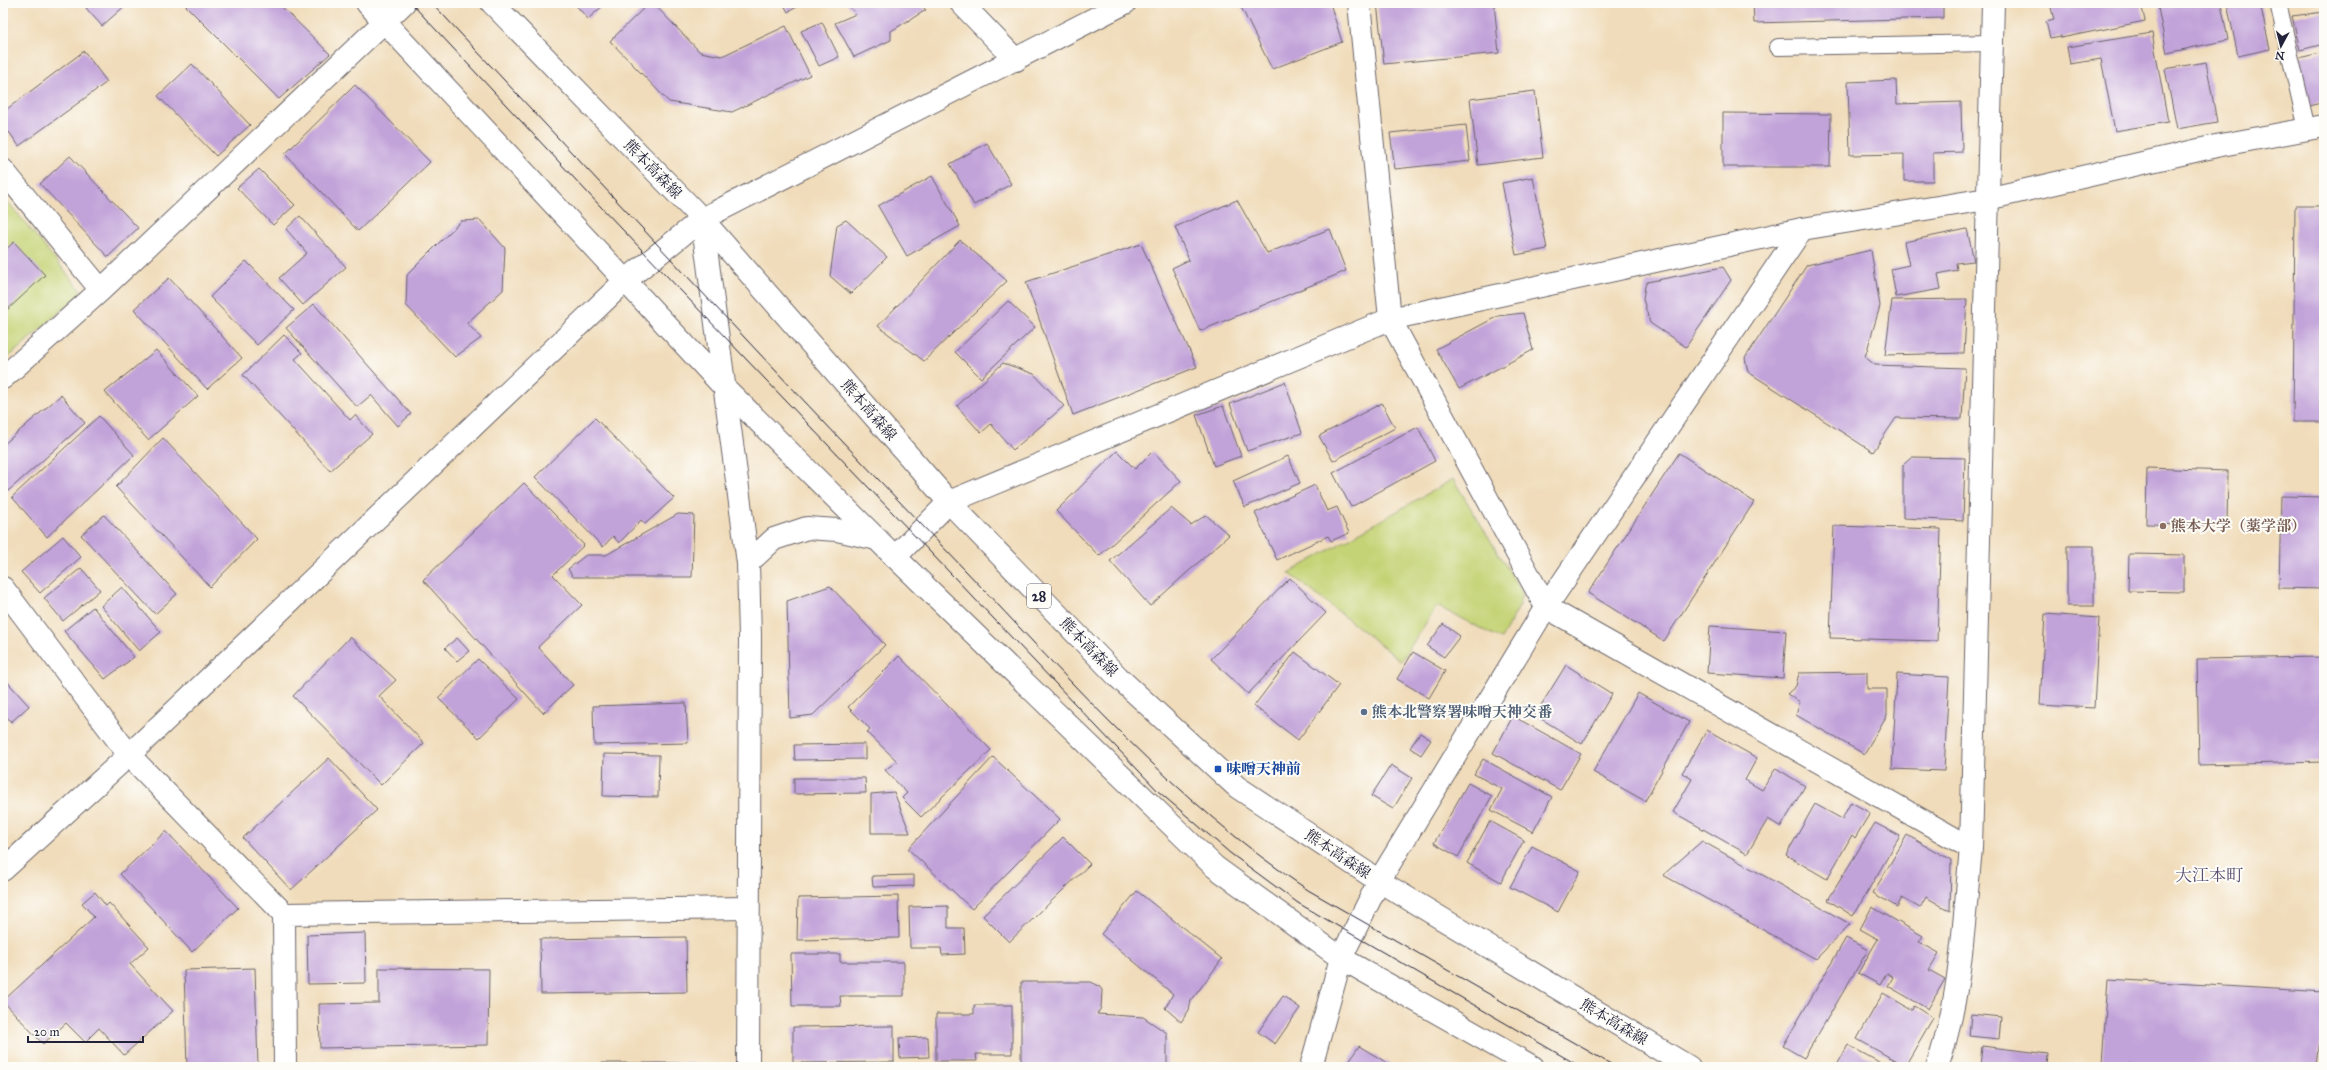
<svg xmlns="http://www.w3.org/2000/svg" width="2327" height="1070" font-family="'IM FELL Great Primer','Noto Serif JP',serif">
<style>
.green{fill:#c4d375;stroke:#737a58}
.building{fill:#c1a2d9}
.lines{fill:none;stroke-linecap:round;stroke-linejoin:round}
.lane-casing{stroke:#6a6367;stroke-width:18}
.street-casing{stroke:#6a6367;stroke-width:24}
.secondary-casing{stroke:#6a6367;stroke-width:24}
.primary-casing{stroke:#6a6367;stroke-width:24}
.lane{stroke:#fff;stroke-width:16}
.street{stroke:#fff;stroke-width:22}
.secondary{stroke:#fff;stroke-width:22}
.primary{stroke:#fff;stroke-width:22}
.tram{stroke:#22223b;stroke-width:1}
.education-dot{fill:#8d6e63;stroke:#fdfcf7;stroke-width:1.5}
.service-dot{fill:#5c6f8a;stroke:#fdfcf7;stroke-width:1.5}
.transit-dot{fill:#1a4fb4;stroke:#fdfcf7;stroke-width:1.5}
.labels{text-anchor:middle;stroke-width:4;stroke-linejoin:round;paint-order:stroke}
.shield{fill:#fdfcf7;stroke:#646373;stroke-width:1}
.shield-label{font-size:14px;font-weight:bold;fill:#22223b}
.street-label{font-size:15px;fill:#22223b;stroke:#fdfcf7}
.education-label{font-size:15px;font-weight:bold;fill:#785e54;stroke:#fdfcf7;text-anchor:start}
.service-label{font-size:15px;font-weight:bold;fill:#4e5e75;stroke:#fdfcf7;text-anchor:start}
.transit-label{font-size:15px;font-weight:bold;fill:#164399;stroke:#fdfcf7;text-anchor:start}
.quarter-label{font-size:17px;fill:#5a4f72;stroke:#fdfcf7}
</style>
<rect width="100%" height="100%" fill="#fdfcf7"/>
<filter id="ink" filterUnits="userSpaceOnUse"><feTurbulence type="fractalNoise" baseFrequency=".025" numOctaves="2"/><feDisplacementMap in="SourceGraphic" scale="8" xChannelSelector="R" yChannelSelector="G"/><feConvolveMatrix kernelMatrix="1 2 1 2 8 2 1 2 1" color-interpolation-filters="sRGB"/></filter>
<filter id="wash" filterUnits="userSpaceOnUse"><feTurbulence type="fractalNoise" baseFrequency=".012" numOctaves="4" result="noise"/><feDisplacementMap in="SourceGraphic" scale="16" xChannelSelector="R" yChannelSelector="G"/><feGaussianBlur stdDeviation="0.9" result="paint"/><feColorMatrix in="noise" values="0 0 0 0 0 0 0 0 0 0 0 0 0 0 0 0 0 1.4 0 .05"/><feComposite in="paint" operator="in"/></filter>
<g filter="url(#wash)">
<rect width="100%" height="100%" fill="#f0dcba"/>
<path class="green" d="M3,196L82,292L3,362Z
M1453,479L1522,592L1519,607L1501,639L1437,606L1401,661L1289,573Z"/>
<g id="blocks">
<path class="building" d="M92,3H128L102,26L86,8Z
M186,3H278L330,54L279,99L185,5Z
M574,3H606L588,19Z
M649,3H653L700,52L722,56L786,26L810,75L732,112L669,102L610,41Z
M783,3H804L788,12Z
M846,3H919L926,10L891,31V40L854,57L835,23L856,14Z
M1239,3H1330L1342,42L1272,69Z
M1377,3H1494L1499,53L1384,64Z
M1753,3H1943V18L1754,23Z
M2050,3H2141L2145,21L2061,38V36L2050,38L2046,22L2054,20Z
M2181,3H2221L2228,40L2167,53L2158,8Z
M2227,3H2260L2270,49L2238,56Z
M2324,12V44L2300,50L2292,16Z
M822,22L839,57L819,66L801,31Z
M2152,33L2168,122L2115,131L2101,59L2070,64L2067,47Z
M84,51L107,82L19,146L9,132L3,137V112Z
M2324,52V102L2310,106L2299,58Z
M2206,62L2217,122L2177,129L2165,69Z
M192,64L250,125L216,156L158,96Z
M1896,80L1897,104L1961,102L1962,152L1933,153V181H1904V154L1850,155L1848,82Z
M355,85L430,162L358,231L285,154Z
M1535,91L1543,157L1478,165L1470,99Z
M1723,113L1831,114L1830,167H1723Z
M1466,125L1470,161L1395,169L1390,133Z
M987,143L1011,184L974,205L950,164Z
M70,156L138,228L108,257L40,184Z
M259,169L295,205L273,225L237,188Z
M932,176L960,226L907,256L878,206Z
M1533,177L1547,249L1516,255L1502,183Z
M1237,200L1267,253L1330,229L1346,271L1200,331L1172,268L1189,260L1175,227Z
M2295,206H2324V422H2293Z
M300,216L346,267L303,305L279,278L307,253L286,229Z
M480,220L505,248L503,290L467,323L481,338L455,357L406,305L407,275L461,221Z
M846,220L887,257L851,294L830,276L837,225Z
M1967,229L1974,261L1956,263L1957,270L1938,274L1941,289L1896,297L1891,269L1909,265L1904,242Z
M960,240L1007,281L924,361L878,326Z
M14,242L45,275L6,311L3,307V252Z
M1141,244L1197,367L1073,415L1026,282Z
M1871,250L1880,306L1865,357L1875,365L1965,368L1962,419L1896,418L1873,452L1748,372L1745,358L1807,265Z
M246,261L294,310L257,345L210,297Z
M1723,267L1731,280L1686,347L1650,323L1643,299L1645,286L1647,282Z
M169,278L242,358L207,389L134,309Z
M1967,299L1964,353L1885,355L1892,300Z
M1008,301L1035,327L981,378L955,352Z
M314,304L411,414L398,426L371,395L357,407L286,328Z
M1523,313L1533,350L1459,389L1436,349L1498,316Z
M284,335L302,353L295,359L350,420L355,415L372,434L330,471L243,375Z
M156,350L198,396L148,440L105,392Z
M1003,363L1034,374L1064,406L1013,450L991,424L981,433L957,406Z
M1285,382L1302,433L1247,451L1230,404Z
M61,395L85,423L8,491L3,485V445Z
M1382,403L1395,428L1333,461L1319,436Z
M1223,406L1241,456L1214,466L1196,415Z
M99,416L134,455L47,537L12,497Z
M595,418L674,498L645,524L641,520L619,543L613,536L603,547L535,477Z
M1418,427L1435,461L1351,507L1333,473Z
M163,438L257,539L210,587L116,487Z
M1117,451L1135,469L1153,451L1181,481L1099,556L1056,511Z
M1679,453L1754,502L1664,641L1588,593Z
M1288,456L1300,483L1245,507L1233,481Z
M1912,457L1965,458L1963,521L1903,518V465Z
M2147,468L2228,471L2227,526L2146,524Z
M524,483L584,545L553,575L582,605L538,647L573,685L543,713L423,580Z
M1315,485L1327,511L1337,507L1349,533L1331,541L1328,536L1277,560L1255,513Z
M2281,496L2324,497V589L2279,588Z
M1171,508L1191,525L1206,515L1229,535L1150,606L1110,561Z
M678,514L694,515L692,577H573L568,569L586,555H606Z
M104,515L177,594L155,614L81,535Z
M1834,526L1941,529L1937,641L1830,638Z
M63,536L81,557L40,593L21,572Z
M2067,546H2094V606H2067Z
M2129,554L2184,555V592L2128,591Z
M81,568L100,590L63,621L44,598Z
M1290,578L1326,613L1248,694L1211,659Z
M830,586L885,645L813,715L790,718L787,601Z
M122,587L161,632L139,651L101,606Z
M93,607L134,657L105,679L64,631Z
M2045,614L2099,618L2094,708L2040,705Z
M1443,624L1460,636L1444,657L1427,646Z
M1710,626L1786,631L1783,678L1707,673Z
M350,637L396,680L379,696L424,743L381,785L293,696Z
M457,638L469,651L457,661L445,648Z
M1295,652L1339,685L1298,740L1254,706Z
M1413,652L1445,671L1429,698L1397,679Z
M899,656L991,750L921,817L902,798L907,793L885,770L897,761L867,732L870,729L848,707Z
M2324,657V762L2199,765L2197,659Z
M478,659L519,699L479,738L438,698Z
M1566,665L1612,694L1582,744L1535,715Z
M1867,672V689H1887V715L1864,754L1796,715L1800,702L1787,694L1796,686L1799,673Z
M1897,674L1949,677L1944,771L1892,769Z
M3,677L29,706L11,722L3,712Z
M1638,693L1689,722L1645,801L1593,772Z
M686,703L688,743L594,745L593,706Z
M1513,716L1581,754L1560,790L1493,753Z
M1707,730L1757,758L1745,780L1762,790L1776,768L1805,786L1781,827L1768,819L1747,854L1673,812L1692,779L1682,773Z
M1420,733L1431,740L1421,755L1410,748Z
M865,744V759L795,760L794,745Z
M604,754L659,755L658,797L603,796Z
M993,757L1060,819L972,909L908,849Z
M329,758L377,810L291,890L243,838Z
M1483,759L1552,797L1533,832L1491,810L1502,789L1474,774Z
M1391,765L1412,778L1393,809L1371,796Z
M794,778H865L866,793L794,794Z
M1468,783L1492,796L1458,857L1434,843Z
M894,792L910,833H871V794Z
M1851,802L1870,813L1855,838L1852,835L1827,879L1786,855L1815,804L1842,819Z
M1490,821L1524,840L1501,882L1467,863Z
M1875,823L1900,836L1853,916L1828,900Z
M166,831L238,908L192,952L120,874Z
M1907,835L1951,860L1950,911L1926,897L1920,908L1902,898L1897,907L1873,893Z
M1063,837L1090,864L1009,942L983,916Z
M1702,841L1850,924L1816,959L1663,875Z
M1532,846L1580,871L1558,912L1510,887Z
M914,875V886L873,887L872,876Z
M1137,891L1222,959L1191,1001L1189,1010L1181,1022L1165,1008L1173,994L1101,934Z
M95,892L106,906L109,903L149,947L130,964L173,1011L124,1055L99,1028L85,1042L66,1023L43,1044L3,1001L94,917L82,903Z
M898,896L899,938L797,940L798,898Z
M948,906V928H964L965,954L942,955L941,948H910L909,907Z
M1872,907L1923,936L1919,942L1939,953L1929,970L1945,979L1928,1009L1888,986L1893,977L1887,973L1880,985L1858,973L1878,939L1860,929Z
M365,933L366,983L308,984L307,935Z
M686,937L687,992L541,994L540,939Z
M1846,938L1868,950L1804,1058L1783,1046Z
M791,954H840V962H904V996H840L841,1006H792Z
M255,968L258,1067H187L184,970Z
M379,968L489,969L488,1045L320,1048L319,1004L379,1003Z
M2108,979L2324,992V1016L2318,1064L2324,1067H2152L2102,1063Z
M1021,982H1091L1099,986L1102,990L1101,1008L1097,1014L1143,1017L1167,1033V1067H1021Z
M1883,993L1912,1010L1914,1006L1933,1018L1905,1066L1857,1039Z
M1283,996L1300,1008L1275,1044L1258,1032Z
M974,1005H1012V1054H976L977,1061H936V1014H974Z
M1971,1014L2001,1017L1999,1039L1969,1036Z
M894,1026V1062L793,1063V1027Z
M928,1037L929,1057L900,1058L899,1038Z
M1848,1045L1888,1067H1836Z
M1359,1046L1394,1067H1345Z
M1982,1046L2049,1054L2048,1067H1980Z
M602,1063H705V1067H602Z"/>
</g>
</g>
<g filter="url(#ink)">
<use href="#blocks" fill-opacity="0" stroke="#6a6367" stroke-width="1"/>
<g class="lines">
<defs>
<path id="lane" d="M2278,3L2307,129
M1778,47L1992,43"/>
<path id="street" d="M961,3L1016,60
M1359,3L1390,319L1546,607L1971,848
M3,170L101,290
M3,378L101,290L404,3
M895,557L949,502L1390,319
M3,588L129,755L284,914L285,1067
M284,914L748,908
M1311,1067L1341,958L1379,881L1546,607L1802,229L1987,199
M1937,1067C1961,1000 1964,919 1971,848L1993,3"/>
<path id="secondary" d="M1987,199L2216,146L2324,126
M702,219L748,563L750,636L748,1067
M1390,319L1802,229
M748,563L774,539L807,528L837,530L877,539
M3,870L129,755L626,280L702,219L1125,3"/>
<path id="primary" d="M367,3L723,386L895,557L1215,867L1341,958L1533,1067
M492,3L702,219L949,502L1118,677L1237,787L1379,881L1689,1067"/>
</defs>
<use href="#lane" class="lane-casing"/>
<use href="#street" class="street-casing"/>
<use href="#secondary" class="secondary-casing"/>
<use href="#primary" class="primary-casing"/>
<use href="#lane" class="lane"/>
<use href="#street" class="street"/>
<use href="#secondary" class="secondary"/>
<use href="#primary" class="primary"/>
<path class="tram" d="M411,3L601,207L1159,792L1230,853L1298,903L1581,1067
M432,3C609,192 785,383 965,570C1073,683 1177,803 1308,890L1616,1067"/>
</g>
</g>
<circle class="education-dot" cx="2163" cy="526" r="4"/>
<circle class="service-dot" cx="1364" cy="712" r="4"/>
<rect class="transit-dot" x="1214" y="765" width="8" height="8" rx="2"/>
<g class="labels">
<rect class="shield" x="1027" y="584" width="24" height="24" rx="3"/>
<g class="shield-label">
<text x="1039" y="601">28</text>
</g>
<g class="street-label">
<text transform="translate(653 169) rotate(46)" y="5">熊本高森線</text>
<text transform="translate(869 410) rotate(49)" y="5">熊本高森線</text>
<text transform="translate(1089 647) rotate(46)" y="5">熊本高森線</text>
<text transform="translate(1338 854) rotate(34)" y="5">熊本高森線</text>
<text transform="translate(1614 1022) rotate(31)" y="5">熊本高森線</text>
</g>
<g class="education-label">
<text x="2171" y="531">熊本大学（薬学部）</text>
</g>
<g class="service-label">
<text x="1372" y="717">熊本北警察署味噌天神交番</text>
</g>
<g class="transit-label">
<text x="1226" y="774">味噌天神前</text>
</g>
<g class="quarter-label">
<text x="2209" y="881">大江本町</text>
</g>
</g>
<rect width="2327" height="1070" fill="none" stroke="#fdfcf7" stroke-width="16"/>
<g transform="translate(2281 46) rotate(187)" stroke="#fdfcf7" stroke-width="3" paint-order="stroke">
<path d="M0-3L7 15L0 10L-7 15Z" fill="#22223b"/>
<text y="-6" font-size="11" font-weight="bold" text-anchor="middle" fill="#22223b">N</text>
</g>
<path d="M28 1036v6h115v-6" fill="none" stroke="#22223b" stroke-width="2"/>
<text x="34" y="1036" font-size="12" fill="#22223b" stroke="#fdfcf7" stroke-width="3" paint-order="stroke">20 m</text>
</svg>
